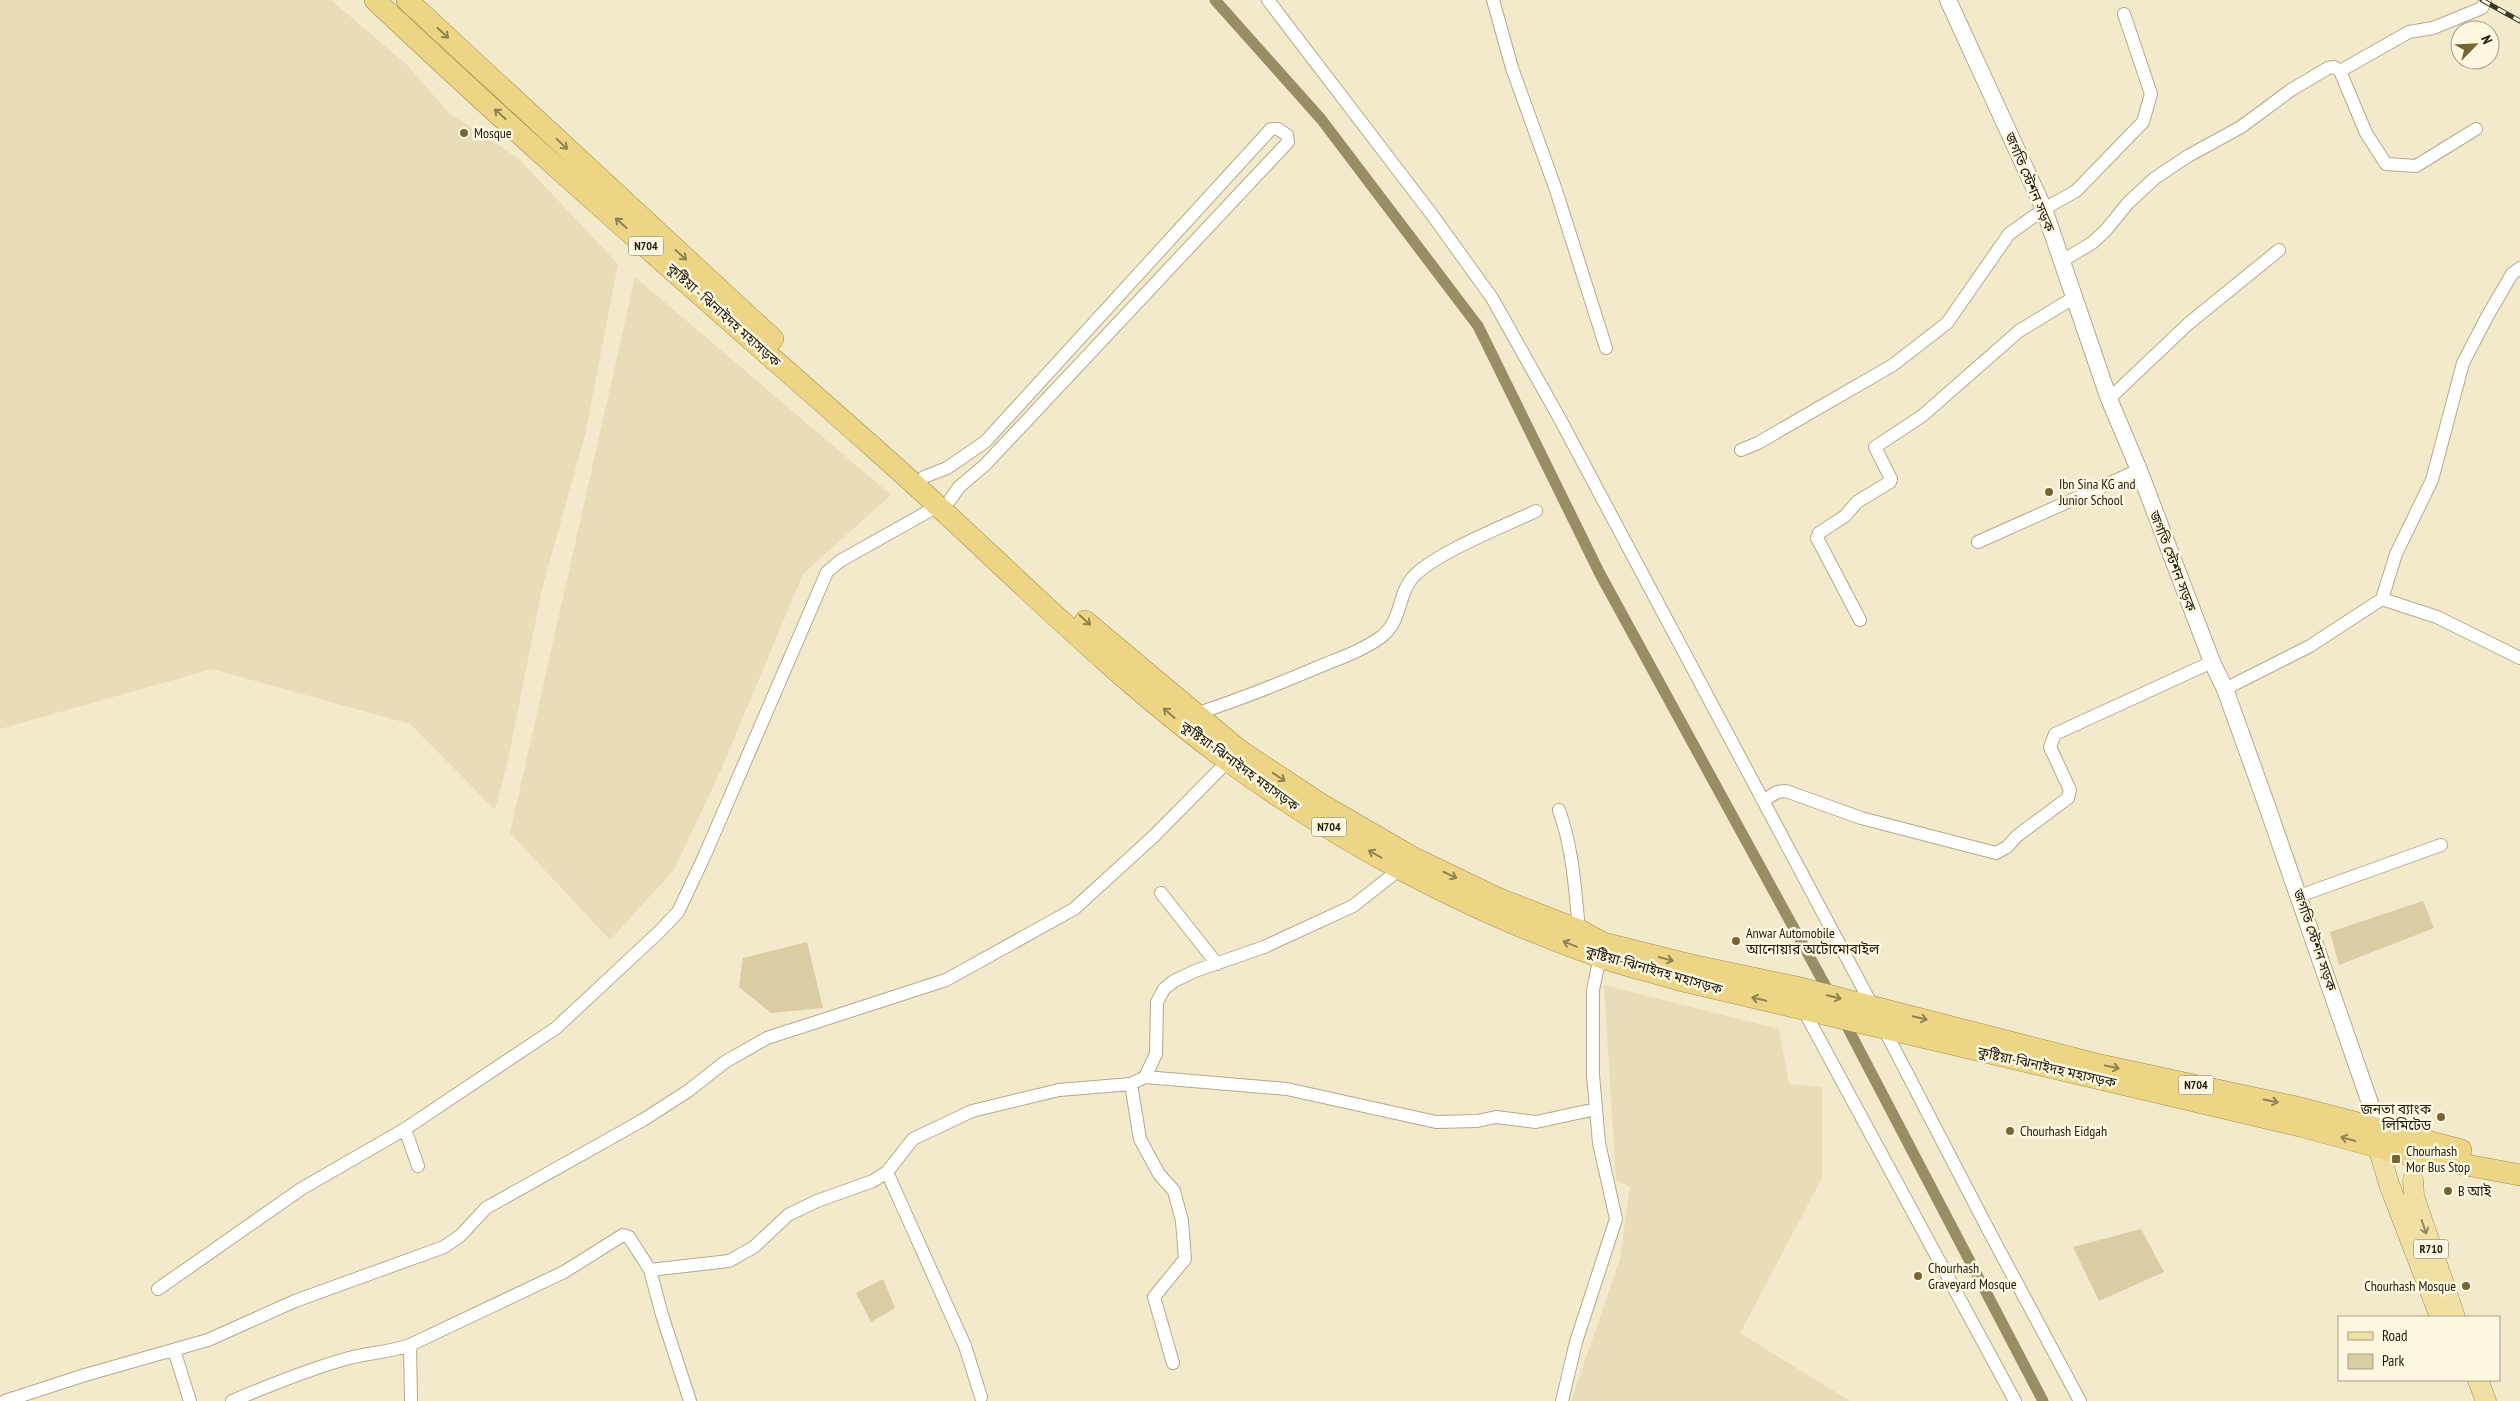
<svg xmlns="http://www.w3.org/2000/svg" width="2520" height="1401" font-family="'PT Sans Narrow','Noto Sans Bengali',sans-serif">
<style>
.built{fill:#e8ddb8}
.green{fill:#dacda3}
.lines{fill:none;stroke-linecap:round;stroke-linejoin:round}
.canal{stroke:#998d65;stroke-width:11}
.minor-casing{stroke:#b3aa8d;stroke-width:14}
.tertiary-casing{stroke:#b3aa8d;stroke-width:18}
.primary-casing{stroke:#a28e49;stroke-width:21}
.trunk-casing{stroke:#a28e49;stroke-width:22}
.minor{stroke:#fff;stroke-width:12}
.tertiary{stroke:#fff;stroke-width:16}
.primary{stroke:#f1e0a4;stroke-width:20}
.trunk{stroke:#ecd686;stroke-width:21}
.rail-casing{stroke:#3c382a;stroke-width:5}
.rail{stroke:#fef7df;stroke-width:3;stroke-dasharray:9;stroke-linecap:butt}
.oneway{stroke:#908251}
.oneway2{stroke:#928861}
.poi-dot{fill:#746533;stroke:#fef7df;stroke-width:2}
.labels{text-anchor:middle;stroke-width:5;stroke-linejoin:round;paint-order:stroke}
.shield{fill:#fef7df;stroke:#625e4e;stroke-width:1}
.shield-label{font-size:12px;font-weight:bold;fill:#1f1c10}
.poi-label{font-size:14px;fill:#1f1c10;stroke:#fef7df;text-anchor:start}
.street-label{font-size:14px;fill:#1f1c10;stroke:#fef7df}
</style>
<rect width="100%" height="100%" fill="#f3eacb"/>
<path class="built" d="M0,0H331L407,65L449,113L519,159L618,264L585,435L542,589L507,765L495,810L410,724L212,669L0,729Z
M635,277L891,495L803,574L721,770L674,870L610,940L510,833Z
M1604,985L1779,1029L1789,1084L1822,1087V1178L1740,1333L1850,1401H1571L1620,1259L1630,1187L1616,1180Z"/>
<path class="green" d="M2423,901L2434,928L2339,965L2330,932Z
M807,942L823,1008L771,1013L739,987L743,958Z
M2141,1229L2164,1272L2099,1301L2073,1247Z
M883,1279L895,1308L871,1322L856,1293Z"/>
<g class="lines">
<path class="canal" d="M1215,0L1321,119L1478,326L1600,574L1831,996
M1842,1017L2043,1401"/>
<defs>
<path id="minor" d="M1268,0L1433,216L1492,298L1561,421L1874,1009
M1493,0L1512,68L1556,190L1606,348
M2340,71L2409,32L2433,28L2482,8L2485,2
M2062,261L2092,243L2106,230L2128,203L2155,178L2188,156L2241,127L2291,90L2328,68L2334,67L2340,71L2366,133L2386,164L2416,166L2476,129
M2109,399L2188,324L2279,250
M1741,450L1758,443L1893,365L1947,323L2009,234L2044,209L2076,191L2143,122L2151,94L2124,14
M924,477L947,468L985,442L1271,129H1278L1287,135L1288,142L985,465L959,487L950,500
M1978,542L2139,470
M2382,599L2437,617L2520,658
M1860,620L1817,538L1819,533L1845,516L1857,502L1890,482L1891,479L1875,447L1922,416L2019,331L2075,297
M2225,689L2310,646L2382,599L2396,554L2432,480L2463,363L2488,315L2512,274L2520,268
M1195,714C1236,701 1276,685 1316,668C1337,659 1362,651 1381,637C1403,621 1397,592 1415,575C1440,551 1502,527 1536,511
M1763,801L1777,792L1786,791L1861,818L1996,853L2007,847L2017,836L2068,798L2070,790L2050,747L2055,734L2212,662
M1559,810C1573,849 1575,889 1579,930
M1161,893L1217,964
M2299,896L2441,845
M1803,1009L2015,1401
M1883,1027L1990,1233L2080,1401
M1145,1077L1287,1089L1436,1122L1477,1121L1496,1117L1536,1122L1596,1109
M1131,1084L1140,1139L1159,1174L1174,1191L1182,1221L1185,1259L1154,1297L1173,1363
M405,1129L418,1166
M887,1172L965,1346L981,1397
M650,1270L729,1261L754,1247L788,1215L817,1201L873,1181L887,1172L913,1139L972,1111L1059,1090L1131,1084L1145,1077L1156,1054L1157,1002L1164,989L1174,981L1195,971L1264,947L1353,906L1404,866
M158,1289L301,1189L405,1129L556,1028L659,932L678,912L704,857L827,572L840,561L938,506
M410,1345L411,1401
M174,1350L190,1401
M5,1401L85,1375L208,1340L295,1301L444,1247L460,1236L486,1208L643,1120L688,1091L725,1062L767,1038L946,980L1074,909L1154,836L1232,757
M232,1401C270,1385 309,1369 349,1358C369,1353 390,1352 410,1345L564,1272L623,1235L629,1237L650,1270L662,1315L690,1401
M1562,1401L1576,1342L1616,1219L1599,1143L1593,1075V990L1601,952"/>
<path id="tertiary" d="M1948,0L2044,209L2109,399L2139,470L2212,662L2225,689L2267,806L2379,1129"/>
<path id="primary" d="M2379,1134L2378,1147L2389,1184L2440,1317
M2413,1180L2414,1196L2455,1317
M2478,1380L2486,1401"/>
<path id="trunk" d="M375,0C537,154 707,300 874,448C991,551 1101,668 1228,761C1340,843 1468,911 1600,957C1626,966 1653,972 1679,980L2300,1126L2396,1152L2520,1175
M407,0L773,339
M1085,621L1239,750L1319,803L1414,858L1497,898L1579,930L1603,943L1687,964L1796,987L2096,1064L2292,1106L2461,1150"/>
</defs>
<use href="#minor" class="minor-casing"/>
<use href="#tertiary" class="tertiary-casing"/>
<use href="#primary" class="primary-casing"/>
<use href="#trunk" class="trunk-casing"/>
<use href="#minor" class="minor"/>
<use href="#tertiary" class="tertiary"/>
<use href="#primary" class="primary"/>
<use href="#trunk" class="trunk"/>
<defs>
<path id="rail" d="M2482,0L2520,21"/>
</defs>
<use href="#rail" class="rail-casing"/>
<use href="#rail" class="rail"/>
</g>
<defs><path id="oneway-shaft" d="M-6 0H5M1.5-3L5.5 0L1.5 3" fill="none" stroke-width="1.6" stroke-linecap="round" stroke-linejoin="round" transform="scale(1.25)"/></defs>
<g class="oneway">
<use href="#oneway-shaft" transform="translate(443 33) rotate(43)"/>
<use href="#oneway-shaft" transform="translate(500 114) rotate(-138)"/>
<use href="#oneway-shaft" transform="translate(562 144) rotate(43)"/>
<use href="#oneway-shaft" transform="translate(621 223) rotate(-138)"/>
<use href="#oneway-shaft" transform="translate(681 255) rotate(42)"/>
<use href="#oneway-shaft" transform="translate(1085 620) rotate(42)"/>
<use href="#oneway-shaft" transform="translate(1169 713) rotate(-139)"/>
<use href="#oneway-shaft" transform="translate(1279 777) rotate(34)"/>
<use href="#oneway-shaft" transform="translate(1375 854) rotate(-150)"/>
<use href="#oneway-shaft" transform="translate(1450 875) rotate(26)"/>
<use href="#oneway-shaft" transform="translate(1570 944) rotate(-158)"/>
<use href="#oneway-shaft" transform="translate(1666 959) rotate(15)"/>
<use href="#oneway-shaft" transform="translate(1834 997) rotate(14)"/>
<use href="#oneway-shaft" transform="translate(1759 999) rotate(-167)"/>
<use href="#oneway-shaft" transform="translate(1920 1018) rotate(14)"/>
<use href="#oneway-shaft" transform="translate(2112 1067) rotate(12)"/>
<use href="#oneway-shaft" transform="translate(2271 1101) rotate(12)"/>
<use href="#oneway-shaft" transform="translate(2348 1139) rotate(-165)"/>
</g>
<use class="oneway2" href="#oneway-shaft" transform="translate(2424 1227) rotate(71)"/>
<g class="poi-dot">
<circle cx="464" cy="133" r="5"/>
<circle cx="2049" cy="492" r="5"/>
<circle cx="1736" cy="941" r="5"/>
<circle cx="2441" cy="1117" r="5"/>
<circle cx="2010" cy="1131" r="5"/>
<rect x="2391" y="1154" width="10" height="10" rx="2.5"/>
<circle cx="2448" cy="1191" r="5"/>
<circle cx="1918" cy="1276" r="5"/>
<circle cx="2466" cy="1286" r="5"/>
</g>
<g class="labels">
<g class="shield">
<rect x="628.5" y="236.5" width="35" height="19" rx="4"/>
<rect x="1311.5" y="817.5" width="35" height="19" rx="4"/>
<rect x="2178.5" y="1075.5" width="35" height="19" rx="4"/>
<rect x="2413.5" y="1239.5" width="35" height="19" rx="4"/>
</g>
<g class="shield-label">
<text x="646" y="250">N704</text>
<text x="1329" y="831">N704</text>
<text x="2196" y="1089">N704</text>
<text x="2431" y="1253">R710</text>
</g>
<g class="poi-label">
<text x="474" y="138">Mosque</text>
<text x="2059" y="489">Ibn Sina KG and<tspan x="2059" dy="16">Junior School</tspan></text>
<text x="1746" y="938">Anwar Automobile<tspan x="1746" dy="16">আনোয়ার অটোমোবাইল</tspan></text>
<text x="2431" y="1114" text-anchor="end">জনতা ব্যাংক<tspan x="2431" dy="16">লিমিটেড</tspan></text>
<text x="2020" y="1136">Chourhash Eidgah</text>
<text x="2406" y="1156">Chourhash<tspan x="2406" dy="16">Mor Bus Stop</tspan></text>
<text x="2458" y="1196">B আই</text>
<text x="1928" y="1273">Chourhash<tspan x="1928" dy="16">Graveyard Mosque</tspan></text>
<text x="2456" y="1291" text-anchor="end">Chourhash Mosque</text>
</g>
<g class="street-label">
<text transform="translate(2030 182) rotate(67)" y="5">জগতি স্টেশন সড়ক</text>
<text transform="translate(724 315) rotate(42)" y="5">কুষ্টিয়া - ঝিনাইদহ মহাসড়ক</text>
<text transform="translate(2173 561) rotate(69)" y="5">জগতি স্টেশন সড়ক</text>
<text transform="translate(1240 766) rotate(36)" y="5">কুষ্টিয়া-ঝিনাইদহ মহাসড়ক</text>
<text transform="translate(2315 940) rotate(71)" y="5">জগতি স্টেশন সড়ক</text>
<text transform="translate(1654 970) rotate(16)" y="5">কুষ্টিয়া-ঝিনাইদহ মহাসড়ক</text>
<text transform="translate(2047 1067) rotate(13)" y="5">কুষ্টিয়া-ঝিনাইদহ মহাসড়ক</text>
</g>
</g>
<rect x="2338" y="1316" width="162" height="65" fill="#fef7df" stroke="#a59f8c"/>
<rect x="2348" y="1332" width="25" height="8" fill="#f1e0a4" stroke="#a59f8c"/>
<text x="2382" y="1341" font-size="15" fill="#1f1c10">Road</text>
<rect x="2348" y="1354" width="25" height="15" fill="#dacda3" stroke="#a59f8c"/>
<text x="2382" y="1366" font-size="15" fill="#1f1c10">Park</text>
<g transform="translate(2475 45) rotate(66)"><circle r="24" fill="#fef7df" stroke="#a59f8c"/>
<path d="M0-4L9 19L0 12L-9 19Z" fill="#746533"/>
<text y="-8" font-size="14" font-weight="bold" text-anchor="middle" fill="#1f1c10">N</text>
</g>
</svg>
